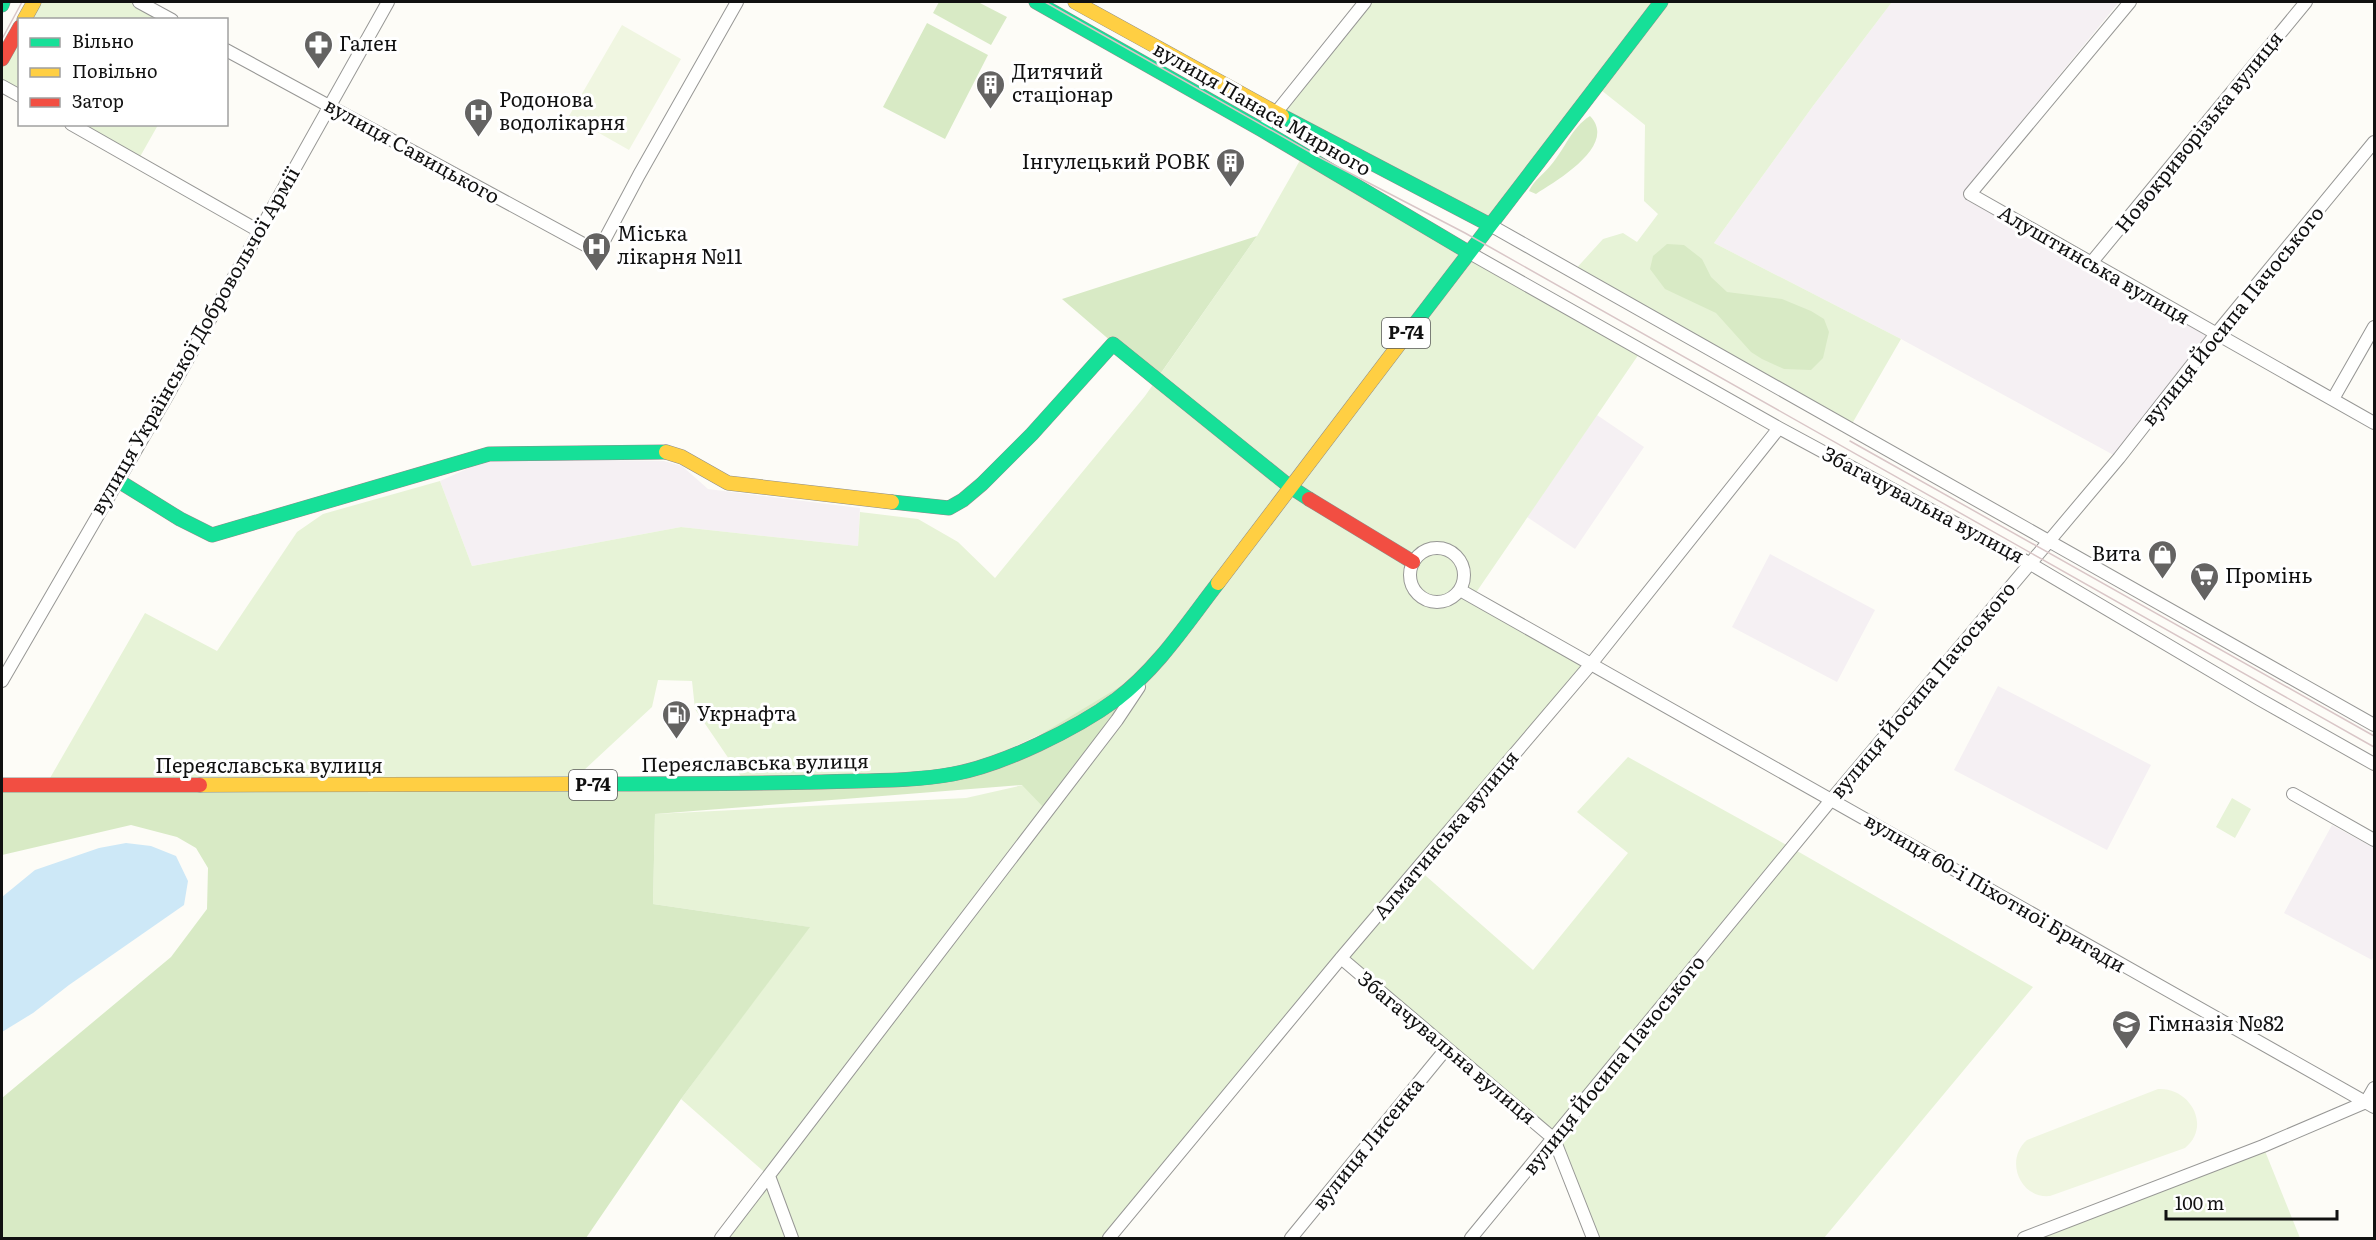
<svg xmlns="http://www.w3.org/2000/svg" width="2376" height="1240" font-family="Literata,serif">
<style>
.industrial{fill:#f5f0f3}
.green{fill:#e7f3d7}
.forest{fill:#d8eac5}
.pitch{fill:#f0f6e1}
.water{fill:#cde8f7}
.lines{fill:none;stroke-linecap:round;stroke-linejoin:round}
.street-casing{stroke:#979795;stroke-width:14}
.fast-casing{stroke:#8e8d8b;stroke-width:15}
.slow-casing{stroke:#8e8d8b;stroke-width:15}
.jam-casing{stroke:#8e8d8b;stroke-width:15}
.street{stroke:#fffffe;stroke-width:12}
.fast{stroke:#16e098;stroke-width:14}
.slow{stroke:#ffcf43;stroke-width:14}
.jam{stroke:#f24e42;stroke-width:14}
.tram{stroke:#d9c6c7;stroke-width:1.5}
.labels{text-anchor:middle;stroke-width:6;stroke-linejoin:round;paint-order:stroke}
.shield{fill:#fff;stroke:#585858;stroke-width:1.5}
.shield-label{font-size:18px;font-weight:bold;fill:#111}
.poi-label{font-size:20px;fill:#111;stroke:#fff;text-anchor:start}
.street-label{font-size:20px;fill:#111;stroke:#fff}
</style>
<rect width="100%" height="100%" fill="#fdfcf7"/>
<path class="industrial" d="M1892,2H2119L1968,187L2216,334L2119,458L1901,339L1714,243L1813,106Z
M1597,415L1644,447L1575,549L1527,517Z
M491,458L664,461L682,466L708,489L860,508L858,546L681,527L472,566L440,481Z
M1770,554L1875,610L1837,682L1732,627Z
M1998,686L2151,765L2107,850L1954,770Z
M2332,825L2374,848V955L2372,960L2284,913Z"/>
<path class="green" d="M34,2H139L172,20H24Z
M1365,2H1892L1813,106L1714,243L1901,339L1849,429L1573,272L1603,239L1623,233L1637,242L1658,214L1644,201L1645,125L1596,86L1490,225L1276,113Z
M19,27V96L2,86V59Z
M71,125H158L137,162Z
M1303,155L1641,351L1473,597L1591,664L1418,869L1533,970L1628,853L1577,812L1628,757L1792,848L2033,987L1824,1238H1593L1554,1139L1341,959L1109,1238H721L769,1176L681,1099L809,927L653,904L655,814L966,798L1023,785L1117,699L955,774L746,784L695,709L692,681L658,680L652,707L568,785H46L145,613L217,651L297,532L323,514L440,481L472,566L681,527L858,546L860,512L918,519L958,542L995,578L1145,396L1257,236Z
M2232,798L2251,809L2235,838L2216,827Z
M2263,1146L2300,1238H2024Z"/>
<path class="forest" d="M939,2H978L1007,17L991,45L933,13Z
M927,23L988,55L945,139L883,107Z
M1590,116C1618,145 1558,180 1536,194L1529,191C1534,180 1543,175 1551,165C1565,149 1571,128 1590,116Z
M1257,236L1156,380L1062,299Z
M1667,244L1684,245L1702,259L1711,277L1727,292L1782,299L1811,311L1824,319L1829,332L1823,358L1811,370L1784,369L1762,359L1751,352L1716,313L1665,289L1650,269L1653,256Z
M1154,666L1047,811L1022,785L655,814L653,904L810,927L681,1099L586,1238H2V1098L171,957L207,909L208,868L196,848L177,837L131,825L2,855V785L919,779L997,761Z"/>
<path class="pitch" d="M622,25L681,59L629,150L569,116Z
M2158,1089C2190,1087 2212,1126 2185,1148L2050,1196C2020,1199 2004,1160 2027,1140Z"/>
<path class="water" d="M126,843L151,846L176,856L188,881L184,905L69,985L33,1013L2,1032V897L35,870L99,848Z"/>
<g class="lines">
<defs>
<path id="street" d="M139,2L172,20
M2130,2L1970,194L2374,423
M226,50L598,252L639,175L737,2
M2,86L20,96
M71,124L259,231
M1262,130L1365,2
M1490,225L2374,725
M1468,252L1779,428L2029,563L2259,699L2374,764
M2091,263L2306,2
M2333,399L2374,327
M1410 575a27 27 0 1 1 54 0a27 27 0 1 1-54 0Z
M1460,590L2374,1107
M2,681L166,398L388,2
M2293,794L2374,840
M1341,958L1554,1139L1593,1238
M769,1176L792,1238
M721,1238L1117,720L1139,687
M1109,1238L1341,958L1591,664L1779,428
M1291,1238L1446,1049
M1471,1238L1831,800L2119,458L2216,334L2374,142
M2024,1238L2263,1146L2366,1102L2374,1088"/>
<path id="fast" d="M1036,2L1262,130L1468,252
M2,5L3,2
M1282,116L1490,225
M1404,338L1661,2
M117,480L180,519L212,535L489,454L666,452
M892,502L949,508L963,500L982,484L1032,434L1113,344L1289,486L1309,499
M572,784C655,784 738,784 821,782C865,780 910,782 953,774C1003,765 1076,729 1117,699C1158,668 1187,623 1218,583"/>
<path id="slow" d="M1075,2L1282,116
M24,20L34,2
M666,452L682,457L728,483L892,502
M1218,583L1404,338
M200,785L572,784"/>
<path id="jam" d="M2,59L20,27
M1309,499L1413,562
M2,785H200"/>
</defs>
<use href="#street" class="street-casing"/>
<use href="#fast" class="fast-casing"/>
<use href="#slow" class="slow-casing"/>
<use href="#jam" class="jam-casing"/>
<use href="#street" class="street"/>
<use href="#fast" class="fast"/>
<use href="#slow" class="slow"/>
<use href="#jam" class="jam"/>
<path class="tram" d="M1045,2L1317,156L1465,233L2374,747
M2,39L22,2
M1850,441L2374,736"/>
</g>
<defs>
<symbol id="pharmacy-pin" viewBox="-11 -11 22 30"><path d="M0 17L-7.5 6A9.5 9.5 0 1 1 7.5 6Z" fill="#646362" stroke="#fff"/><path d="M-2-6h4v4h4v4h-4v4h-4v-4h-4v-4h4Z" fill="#fff"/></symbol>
<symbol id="building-pin" viewBox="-11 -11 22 30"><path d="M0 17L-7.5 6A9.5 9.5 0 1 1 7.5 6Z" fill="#646362" stroke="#fff"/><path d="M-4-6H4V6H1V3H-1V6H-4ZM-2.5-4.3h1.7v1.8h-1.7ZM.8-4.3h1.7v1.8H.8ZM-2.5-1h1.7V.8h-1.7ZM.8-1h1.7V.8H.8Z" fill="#fff"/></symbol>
<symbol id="hospital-pin" viewBox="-11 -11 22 30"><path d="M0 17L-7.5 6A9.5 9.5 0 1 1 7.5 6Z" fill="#646362" stroke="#fff"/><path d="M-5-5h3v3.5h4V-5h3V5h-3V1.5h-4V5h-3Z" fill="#fff"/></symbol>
<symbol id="shop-pin" viewBox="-11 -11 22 30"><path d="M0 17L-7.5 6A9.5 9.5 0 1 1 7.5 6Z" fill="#646362" stroke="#fff"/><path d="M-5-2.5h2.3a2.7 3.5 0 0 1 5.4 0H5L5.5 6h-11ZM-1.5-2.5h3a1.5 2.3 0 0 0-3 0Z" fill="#fff"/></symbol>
<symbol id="supermarket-pin" viewBox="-11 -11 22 30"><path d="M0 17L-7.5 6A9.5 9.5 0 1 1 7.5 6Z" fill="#646362" stroke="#fff"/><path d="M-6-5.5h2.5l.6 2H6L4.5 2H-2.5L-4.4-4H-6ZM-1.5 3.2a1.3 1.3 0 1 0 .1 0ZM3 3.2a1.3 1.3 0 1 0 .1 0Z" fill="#fff"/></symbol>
<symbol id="fuel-pin" viewBox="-11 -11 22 30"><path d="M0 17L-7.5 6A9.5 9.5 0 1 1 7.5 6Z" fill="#646362" stroke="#fff"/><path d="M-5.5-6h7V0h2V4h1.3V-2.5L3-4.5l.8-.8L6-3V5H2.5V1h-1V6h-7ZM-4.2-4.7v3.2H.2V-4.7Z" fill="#fff"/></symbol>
<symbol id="school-pin" viewBox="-11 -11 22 30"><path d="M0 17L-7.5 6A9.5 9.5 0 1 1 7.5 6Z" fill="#646362" stroke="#fff"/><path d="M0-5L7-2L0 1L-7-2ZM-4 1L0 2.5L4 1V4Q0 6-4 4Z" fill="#fff"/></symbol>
</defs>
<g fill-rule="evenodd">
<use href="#pharmacy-pin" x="302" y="28" width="33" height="45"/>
<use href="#building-pin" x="974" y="68" width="33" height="45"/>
<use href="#hospital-pin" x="462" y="96" width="33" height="45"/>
<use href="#building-pin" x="1214" y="146" width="33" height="45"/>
<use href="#hospital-pin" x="580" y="230" width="33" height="45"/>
<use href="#shop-pin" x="2146" y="538" width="33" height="45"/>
<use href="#supermarket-pin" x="2188" y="560" width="33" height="45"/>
<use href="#fuel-pin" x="660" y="698" width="33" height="45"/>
<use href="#school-pin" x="2110" y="1008" width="33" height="45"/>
</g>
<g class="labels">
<g class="shield">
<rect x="1382" y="318" width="48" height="30" rx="4.5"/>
<rect x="569" y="770" width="48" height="30" rx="4.5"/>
</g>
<g class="shield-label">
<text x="1406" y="339">Р-74</text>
<text x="593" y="791">Р-74</text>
</g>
<g class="poi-label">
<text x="339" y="51">Гален</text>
<text x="1012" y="79">Дитячий<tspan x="1012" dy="23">стаціонар</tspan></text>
<text x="499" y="107">Родонова<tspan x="499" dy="23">водолікарня</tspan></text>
<text x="1210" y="169" text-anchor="end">Інгулецький РОВК</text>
<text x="617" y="241">Міська<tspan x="617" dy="23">лікарня №11</tspan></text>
<text x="2141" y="561" text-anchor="end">Вита</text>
<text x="2225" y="583">Промінь</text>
<text x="697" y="721">Укрнафта</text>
<text x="2148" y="1031">Гімназія №82</text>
</g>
<g class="street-label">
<text transform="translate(1262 109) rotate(30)" y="7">вулиця Панаса Мирного</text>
<text transform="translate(2199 132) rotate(-51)" y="7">Новокриворізька вулиця</text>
<text transform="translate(412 151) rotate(29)" y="7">вулиця Савицького</text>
<text transform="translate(2094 265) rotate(30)" y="7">Алуштинська вулиця</text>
<text transform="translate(2233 316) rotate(-51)" y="7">вулиця Йосипа Пачоського</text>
<text transform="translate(195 341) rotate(-60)" y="7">вулиця Української Добровольчої Армії</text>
<text transform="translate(1923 505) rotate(28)" y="7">Збагачувальна вулиця</text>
<text transform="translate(1923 690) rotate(-50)" y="7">вулиця Йосипа Пачоського</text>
<text transform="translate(755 763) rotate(-1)" y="7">Переяславська вулиця</text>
<text x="269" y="773">Переяславська вулиця</text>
<text transform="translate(1446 835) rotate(-50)" y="7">Алматинська вулиця</text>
<text transform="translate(1995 893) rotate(30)" y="7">вулиця 60-ї Піхотної Бригади</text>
<text transform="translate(1447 1048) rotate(40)" y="7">Збагачувальна вулиця</text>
<text transform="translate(1614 1065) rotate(-51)" y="7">вулиця Йосипа Пачоського</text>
<text transform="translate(1368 1144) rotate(-51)" y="7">вулиця Лисенка</text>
</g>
</g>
<rect width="2376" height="1240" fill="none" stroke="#111111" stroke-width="6"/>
<rect x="18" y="18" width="210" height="108" fill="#ffffff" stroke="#a0a0a0" stroke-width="1.5"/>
<rect x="30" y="38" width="30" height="9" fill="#16e098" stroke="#a0a0a0" stroke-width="1.5"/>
<text x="72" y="48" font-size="18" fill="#111111">Вільно</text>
<rect x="30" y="68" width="30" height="9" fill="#ffcf43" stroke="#a0a0a0" stroke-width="1.5"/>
<text x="72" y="78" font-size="18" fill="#111111">Повільно</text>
<rect x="30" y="98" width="30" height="9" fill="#f24e42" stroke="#a0a0a0" stroke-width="1.5"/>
<text x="72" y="108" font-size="18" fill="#111111">Затор</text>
<path d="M2166 1210v9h171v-9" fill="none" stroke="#111111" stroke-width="3"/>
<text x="2175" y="1210" font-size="18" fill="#111111" stroke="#ffffff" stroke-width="4.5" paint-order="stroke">100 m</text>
</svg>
